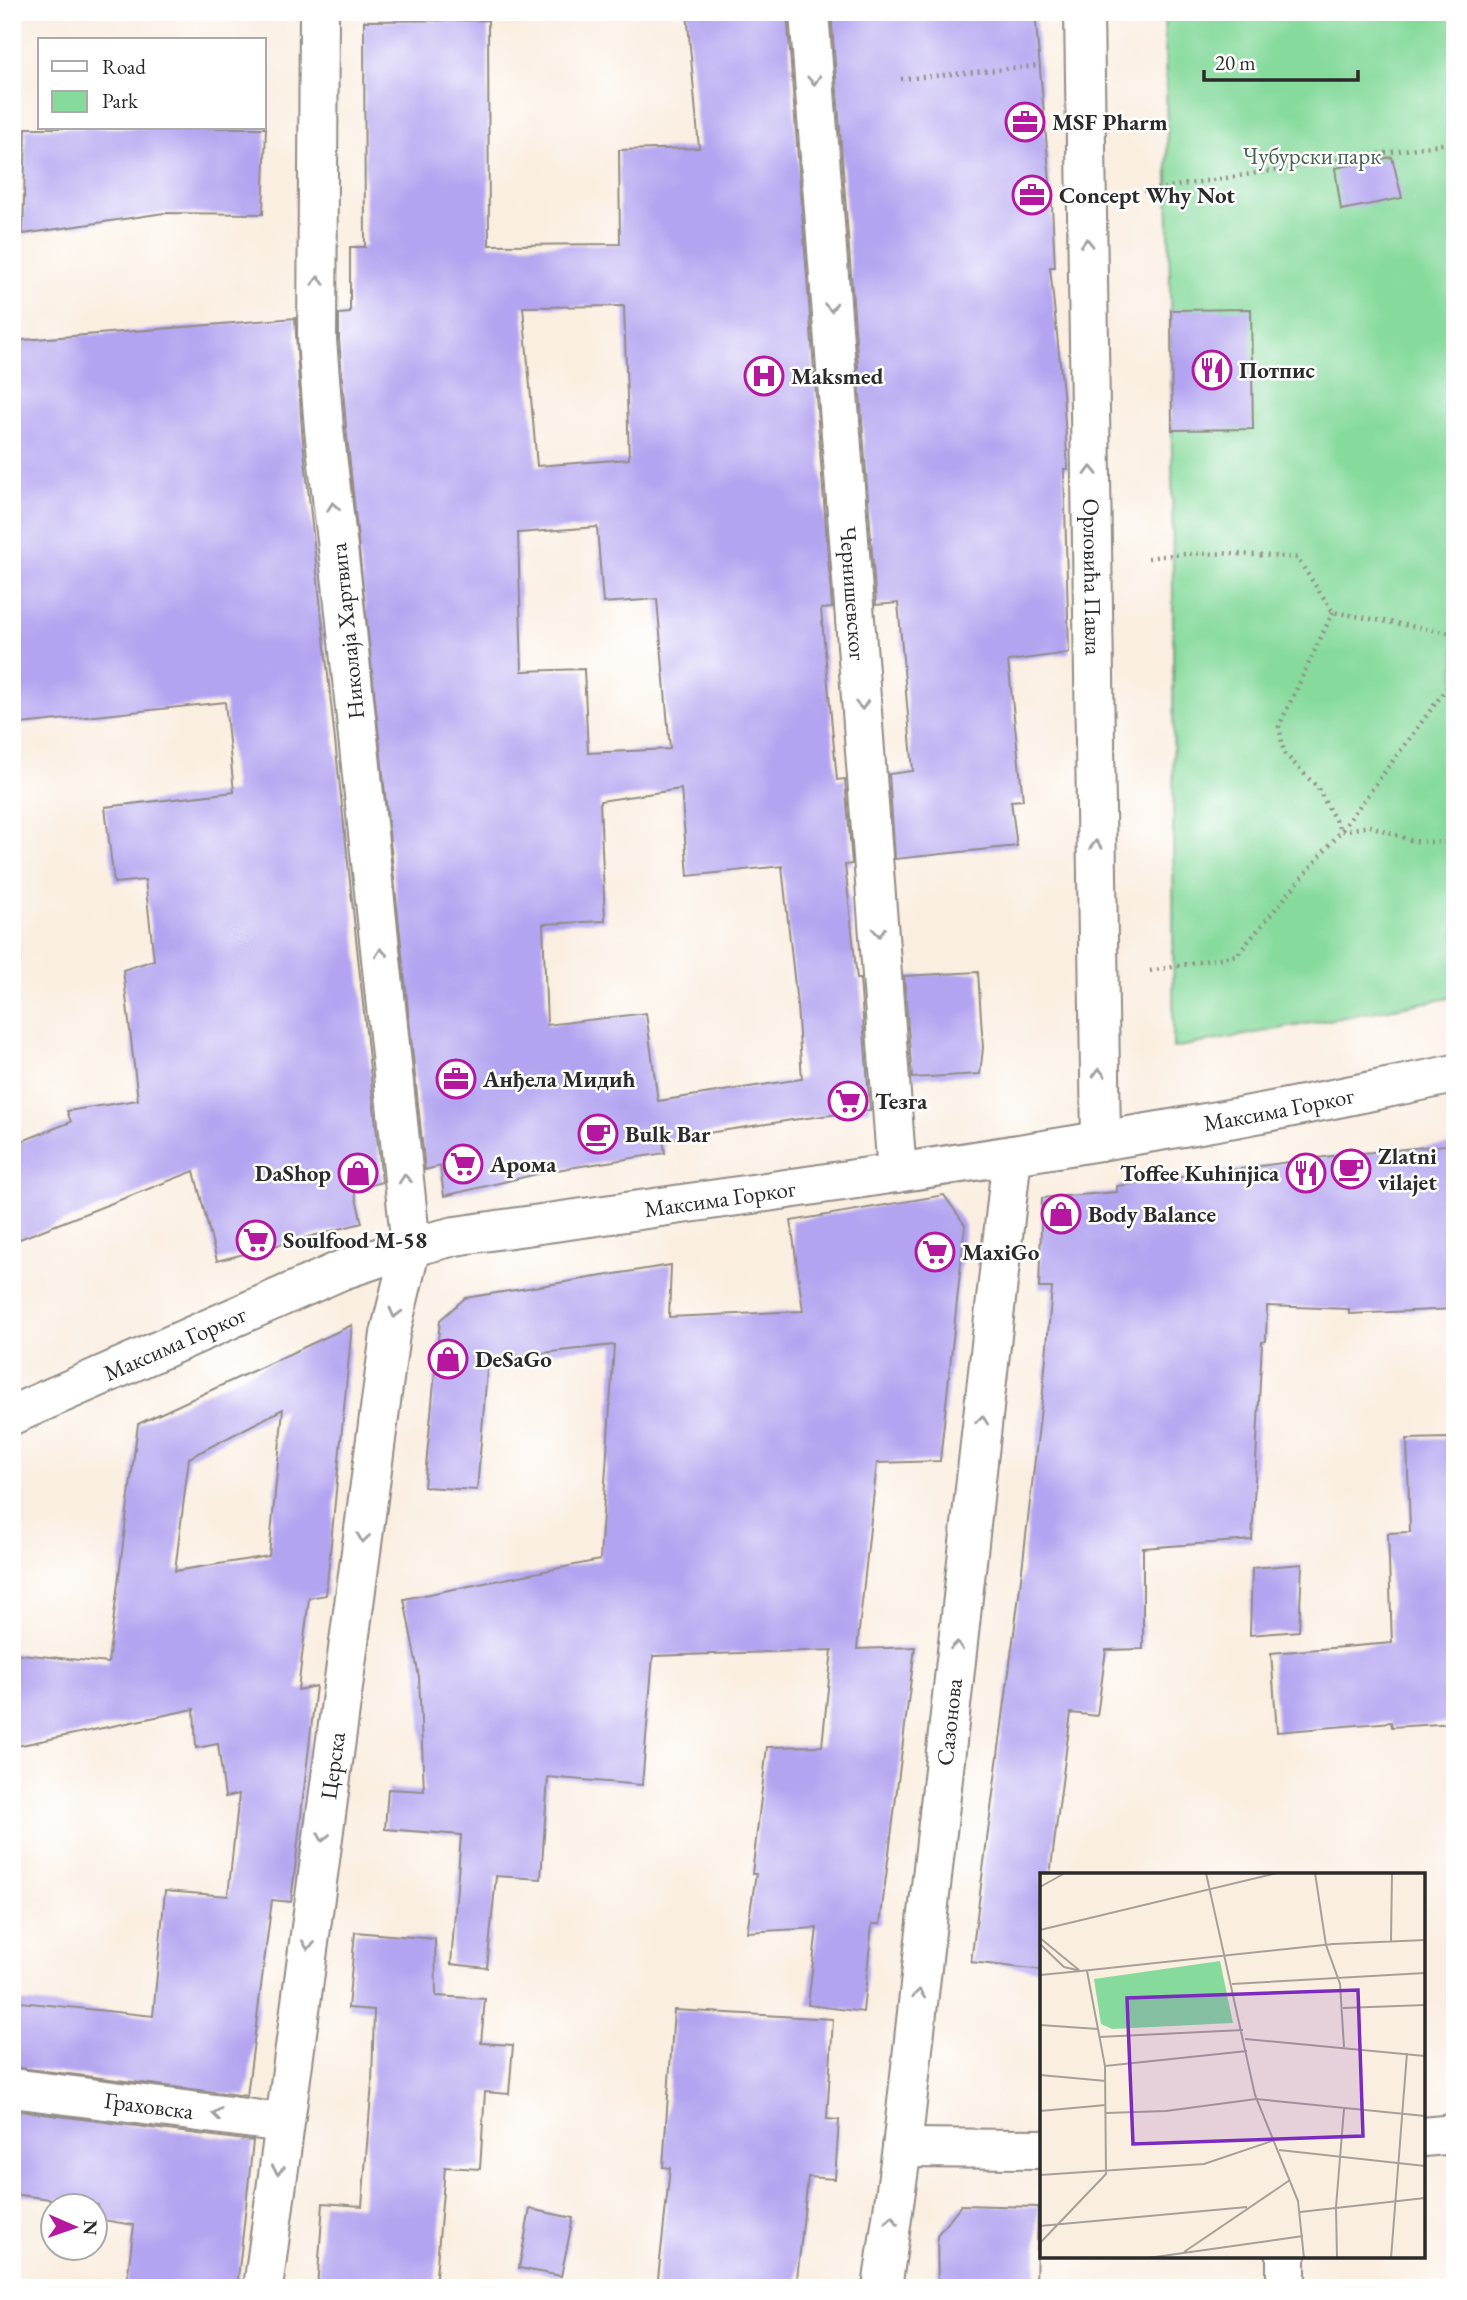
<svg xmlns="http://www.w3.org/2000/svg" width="1467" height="2300" font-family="'EB Garamond',serif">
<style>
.green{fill:#86da9c;stroke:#588264;stroke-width:2}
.building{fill:#b2a4f0;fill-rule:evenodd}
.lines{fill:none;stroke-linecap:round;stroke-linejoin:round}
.minor-casing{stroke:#928c86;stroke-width:42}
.secondary-casing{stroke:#928c86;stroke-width:42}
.path{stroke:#928c86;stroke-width:4.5;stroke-dasharray:2 5;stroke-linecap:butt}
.minor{stroke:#fff;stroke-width:38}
.secondary{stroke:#fff;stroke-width:38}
.oneway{stroke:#a0a0a0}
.labels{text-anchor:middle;stroke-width:5;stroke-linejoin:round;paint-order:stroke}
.poi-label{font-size:23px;font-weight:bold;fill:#2b2b2b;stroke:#fff;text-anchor:start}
.park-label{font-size:23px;fill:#46604d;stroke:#fff}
.street-label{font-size:23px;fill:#2b2b2b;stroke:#fff}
.inset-road{fill:none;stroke:#a7a098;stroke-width:2}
.view{fill:#7b2cbf;fill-opacity:0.15;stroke:#7b2cbf;stroke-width:3.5}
.inset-edge{fill:none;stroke:#2b2b2b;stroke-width:3.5}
</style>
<rect width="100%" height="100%" fill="#fff"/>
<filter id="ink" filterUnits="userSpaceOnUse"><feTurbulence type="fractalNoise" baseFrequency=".0143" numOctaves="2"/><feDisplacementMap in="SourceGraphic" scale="14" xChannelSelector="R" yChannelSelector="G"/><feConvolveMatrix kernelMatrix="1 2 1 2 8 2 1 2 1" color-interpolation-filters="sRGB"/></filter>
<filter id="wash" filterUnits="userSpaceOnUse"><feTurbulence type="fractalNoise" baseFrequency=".00686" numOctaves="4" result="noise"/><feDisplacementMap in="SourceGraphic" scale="28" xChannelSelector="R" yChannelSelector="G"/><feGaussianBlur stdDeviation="1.57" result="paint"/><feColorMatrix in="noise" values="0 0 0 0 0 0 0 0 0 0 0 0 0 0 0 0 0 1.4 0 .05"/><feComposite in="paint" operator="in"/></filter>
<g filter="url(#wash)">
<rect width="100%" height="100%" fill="#faeee0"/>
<path class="green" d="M1164,12H1455V997L1173,1048C1174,703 1174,358 1164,12Z"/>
<g id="blocks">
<path class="building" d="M687,12H787L832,608L821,609L837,780L845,779L852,864L845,865L857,979H860L870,1110L792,1120L663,1140L665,1153L550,1171L444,1196L440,1166L425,1170L346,427L339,339V314L350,313V247H365L364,21L488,20L489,245L620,244L619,150L699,148ZM624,306L629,459L537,466L523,307ZM597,527L603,603L657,599L670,749L588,753L584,669L522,671L518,533ZM681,789L688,876L782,866L797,1005L802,1079L658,1101L646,1013L547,1025L543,924L605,921L600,801Z
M831,12H1035L1052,205L1055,267H1050L1063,392L1068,469H1064L1069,653L1008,661L1023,800L1011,801L1017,846L895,859L889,774L913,771L898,603L876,605Z
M26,128H266L263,214L164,213L23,234Z
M1392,157L1402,198L1341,210L1335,168Z
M1251,309L1253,429L1172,430L1171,310Z
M295,318L302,431L382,1182L354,1190L362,1223L217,1261L194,1171L12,1242V1145L71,1122L67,1111L138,1100L123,970L154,960L145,880L114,883L105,807L234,792L225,702L12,725V341Z
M978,972L983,1048L980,1074L912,1078L904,976Z
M1455,1144V1309L1349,1314V1309L1267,1306L1266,1341L1262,1342L1252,1540L1143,1548V1649L1106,1650L1097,1716L1071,1713L1050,1875H1042V1970L971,1962L1020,1587L1043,1391L1052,1288H1039L1042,1198L1117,1192V1186L1332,1156Z
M944,1195L965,1225L940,1461L877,1463L857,1649L915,1647L880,1924H872L863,2012L808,2005L817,1928L747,1932L756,1874H752L767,1747L822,1746L832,1650L653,1656L642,1785L548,1777L541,1879L496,1876L487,1968L451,1964L461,1835L385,1829L388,1789L424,1791L419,1677L404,1599L600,1560L614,1345L488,1359L477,1490L424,1487L440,1320L465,1298L671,1265L669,1317L803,1311L791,1221Z
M352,1325L326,1595L309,1598L298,1690L316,1686L291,1902L272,1900L247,2096L12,2067V2001L153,2016L165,1891L228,1896L239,1794L225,1797L218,1744L196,1748L194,1709L12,1747V1653L108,1663L138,1424ZM283,1409L269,1556L175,1571L189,1458Z
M1448,1438L1449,1448H1455V1723L1392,1727L1391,1722L1277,1732L1271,1653L1392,1643L1388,1533L1410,1532L1407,1439Z
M1302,1564L1299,1631L1250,1635L1252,1568Z
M355,1932L435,1939L436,1996L485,1999L481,2043L513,2045L509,2094L485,2092L480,2169L445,2167L435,2288H317L323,2203L362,2206L372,2083L374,2010L348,2008Z
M674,2010L833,2019L827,2119L839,2120L835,2179L808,2177L796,2288H657L670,2168L663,2167Z
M12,2110L253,2141L237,2288H126L134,2225L96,2219L98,2205L12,2194Z
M961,2205L1038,2207L1036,2285H1006V2288H938L937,2235Z
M530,2209L573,2218L561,2276L519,2268Z"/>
</g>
</g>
<g filter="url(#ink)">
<use href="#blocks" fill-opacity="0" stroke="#928c86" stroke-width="2"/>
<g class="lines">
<defs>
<g id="minor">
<path id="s1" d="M809,12L897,1173"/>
<path id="s2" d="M1084,12L1101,1141"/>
<path id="s3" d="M12,2088L284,2123"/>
<path d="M1423,2137L1455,2134"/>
<path d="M902,2148L1042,2149"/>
<path id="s4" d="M263,2288L390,1334L411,1247L342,583L324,429L317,340L319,12"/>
<path id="s5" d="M882,2288L902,2148L1012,1155"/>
<path d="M1286,2288V2256"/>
</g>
<g id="secondary">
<path id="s6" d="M12,1415L342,1270L411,1247L455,1236C704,1201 953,1167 1200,1124C1285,1110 1370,1091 1455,1074"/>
</g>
</defs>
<use href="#minor" class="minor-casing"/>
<use href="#secondary" class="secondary-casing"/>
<path class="path" d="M901,79L1038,66
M1143,191L1455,142
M1148,558C1198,550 1246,554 1297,558L1333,612L1455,634
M1333,612L1279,726L1284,753L1317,787L1341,831L1371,826L1413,841L1455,843
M1150,971L1237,955L1341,831L1455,677"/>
<use href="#minor" class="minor"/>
<use href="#secondary" class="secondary"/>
</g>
<defs><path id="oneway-chevron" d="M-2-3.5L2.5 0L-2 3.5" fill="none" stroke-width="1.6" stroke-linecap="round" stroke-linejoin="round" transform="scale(1.75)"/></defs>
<g class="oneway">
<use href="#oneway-chevron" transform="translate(814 80) rotate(86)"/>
<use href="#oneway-chevron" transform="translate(1087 243) rotate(-91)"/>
<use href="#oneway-chevron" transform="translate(318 281) rotate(-90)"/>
<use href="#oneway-chevron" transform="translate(831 307) rotate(86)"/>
<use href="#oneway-chevron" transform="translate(1091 471) rotate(-91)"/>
<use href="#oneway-chevron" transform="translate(333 507) rotate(-97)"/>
<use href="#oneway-chevron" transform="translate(862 705) rotate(86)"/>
<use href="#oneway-chevron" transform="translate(1096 845) rotate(-91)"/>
<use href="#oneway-chevron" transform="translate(879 932) rotate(86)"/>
<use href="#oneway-chevron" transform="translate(381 953) rotate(-96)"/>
<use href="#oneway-chevron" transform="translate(1099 1073) rotate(-91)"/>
<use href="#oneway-chevron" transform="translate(405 1179) rotate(-96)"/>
<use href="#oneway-chevron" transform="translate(395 1313) rotate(104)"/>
<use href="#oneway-chevron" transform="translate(982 1420) rotate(-84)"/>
<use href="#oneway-chevron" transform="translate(363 1538) rotate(98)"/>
<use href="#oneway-chevron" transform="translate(957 1646) rotate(-84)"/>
<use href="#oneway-chevron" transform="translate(323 1837) rotate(98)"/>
<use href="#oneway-chevron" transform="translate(308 1945) rotate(98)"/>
<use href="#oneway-chevron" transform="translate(919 1994) rotate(-84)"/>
<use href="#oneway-chevron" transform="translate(217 2114) rotate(-173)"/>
<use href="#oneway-chevron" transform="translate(278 2170) rotate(97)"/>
<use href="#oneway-chevron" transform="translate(892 2220) rotate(-82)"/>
</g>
</g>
<defs>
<symbol id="office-ring" viewBox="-11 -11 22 22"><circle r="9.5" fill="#fff" stroke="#b5179e" stroke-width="1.5"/><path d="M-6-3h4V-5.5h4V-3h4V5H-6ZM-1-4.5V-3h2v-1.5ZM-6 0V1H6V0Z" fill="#b5179e"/></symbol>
<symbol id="restaurant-ring" viewBox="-11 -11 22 22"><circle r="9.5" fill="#fff" stroke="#b5179e" stroke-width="1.5"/><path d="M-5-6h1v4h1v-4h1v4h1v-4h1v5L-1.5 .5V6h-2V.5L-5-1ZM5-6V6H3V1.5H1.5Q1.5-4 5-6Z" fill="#b5179e"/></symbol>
<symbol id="hospital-ring" viewBox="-11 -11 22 22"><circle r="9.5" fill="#fff" stroke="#b5179e" stroke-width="1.5"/><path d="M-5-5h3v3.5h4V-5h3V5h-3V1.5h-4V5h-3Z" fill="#b5179e"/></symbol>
<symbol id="supermarket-ring" viewBox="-11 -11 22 22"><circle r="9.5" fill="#fff" stroke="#b5179e" stroke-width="1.5"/><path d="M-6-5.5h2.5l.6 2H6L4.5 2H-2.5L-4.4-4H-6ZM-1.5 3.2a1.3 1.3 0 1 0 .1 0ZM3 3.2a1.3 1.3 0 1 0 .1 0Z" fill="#b5179e"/></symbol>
<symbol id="cafe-ring" viewBox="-11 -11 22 22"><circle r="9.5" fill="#fff" stroke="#b5179e" stroke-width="1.5"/><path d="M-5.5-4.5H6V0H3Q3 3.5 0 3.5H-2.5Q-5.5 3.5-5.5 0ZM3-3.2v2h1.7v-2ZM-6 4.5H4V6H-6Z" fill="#b5179e"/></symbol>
<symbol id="shop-ring" viewBox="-11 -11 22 22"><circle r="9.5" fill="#fff" stroke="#b5179e" stroke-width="1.5"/><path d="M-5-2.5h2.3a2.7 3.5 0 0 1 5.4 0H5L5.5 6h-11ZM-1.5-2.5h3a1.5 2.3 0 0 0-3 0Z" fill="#b5179e"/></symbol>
</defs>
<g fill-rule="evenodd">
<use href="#office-ring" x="1003" y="100" width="44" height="44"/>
<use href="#office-ring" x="1010" y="173" width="44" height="44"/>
<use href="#restaurant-ring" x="1190" y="348" width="44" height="44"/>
<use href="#hospital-ring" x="742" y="354" width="44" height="44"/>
<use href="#office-ring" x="434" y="1057" width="44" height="44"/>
<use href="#supermarket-ring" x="826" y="1079" width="44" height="44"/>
<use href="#cafe-ring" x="576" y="1112" width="44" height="44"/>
<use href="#supermarket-ring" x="441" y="1142" width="44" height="44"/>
<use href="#cafe-ring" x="1329" y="1147" width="44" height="44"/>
<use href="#shop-ring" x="336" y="1151" width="44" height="44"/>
<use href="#restaurant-ring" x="1284" y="1151" width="44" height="44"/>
<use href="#shop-ring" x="1039" y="1192" width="44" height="44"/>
<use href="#supermarket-ring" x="234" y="1218" width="44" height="44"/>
<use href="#supermarket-ring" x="913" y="1230" width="44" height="44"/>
<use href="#shop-ring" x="426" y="1337" width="44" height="44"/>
</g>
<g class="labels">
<g class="poi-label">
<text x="1052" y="130">MSF Pharm</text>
<text x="1059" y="203">Concept Why Not</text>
<text x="1239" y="378">Потпис</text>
<text x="791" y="384">Maksmed</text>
<text x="483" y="1087">Анђела Мидић</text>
<text x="875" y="1109">Тезга</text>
<text x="625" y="1142">Bulk Bar</text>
<text x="1378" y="1164">Zlatni<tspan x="1378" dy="26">vilajet</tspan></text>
<text x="490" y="1172">Арома</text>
<text x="331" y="1181" text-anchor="end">DaShop</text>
<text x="1279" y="1181" text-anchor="end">Toffee Kuhinjica</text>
<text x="1088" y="1222">Body Balance</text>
<text x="283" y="1248">Soulfood M-58</text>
<text x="962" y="1260">MaxiGo</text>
<text x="475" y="1367">DeSaGo</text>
</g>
<g class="park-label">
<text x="1312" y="164">Чубурски парк</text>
</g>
<g class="street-label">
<text dy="8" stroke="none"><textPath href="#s2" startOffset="565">Орловића Павла</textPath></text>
<text dy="8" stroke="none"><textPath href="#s1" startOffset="583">Чернишевског</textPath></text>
<text transform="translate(347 631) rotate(-96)" y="8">Николаја Хартвига</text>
<text dy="8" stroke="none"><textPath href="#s6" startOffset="1312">Максима Горког</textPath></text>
<text dy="8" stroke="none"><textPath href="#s6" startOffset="746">Максима Горког</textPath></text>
<text dy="8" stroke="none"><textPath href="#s6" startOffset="178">Максима Горког</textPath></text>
<text dy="8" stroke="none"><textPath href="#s5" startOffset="570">Сазонова</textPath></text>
<text dy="8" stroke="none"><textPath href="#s4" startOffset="527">Церска</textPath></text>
<text dy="8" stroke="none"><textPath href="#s3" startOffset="138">Граховска</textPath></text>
</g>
</g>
<g transform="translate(1040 1873)">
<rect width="385" height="385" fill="#faeee0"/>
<path d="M180,88L193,150L72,156L61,151L54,106Z" fill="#86da9c"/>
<path class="inset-road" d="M166,0L215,222L258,328L264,385M275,0L286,72L300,111L304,174M0,14L25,0M0,57L237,0M0,65L39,97M351,68L352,0M0,71L24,94L41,98L293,71L385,67M0,102L41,98M192,111L385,100M303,135L385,132M0,152L58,156M59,164L203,157M205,166L385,183M65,193L207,178M0,202L66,208M0,238L66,232M66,240L126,238L216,226L385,243M239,277L385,293M0,302L164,291L235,267M260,339L385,325M0,353L207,334M0,370L66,301L65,193L47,98M144,379L250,307M108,385L263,363M297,385L296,334L304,236M351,385L367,180"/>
<path class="view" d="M318,117L323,263L93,271L87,125Z"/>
<rect width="385" height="385" class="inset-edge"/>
</g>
<rect width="1467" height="2300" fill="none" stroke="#fff" stroke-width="42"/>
<rect x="38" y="38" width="228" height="91" fill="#ffffff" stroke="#aaaaaa" stroke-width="2"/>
<rect x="52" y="61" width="35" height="10" fill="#ffffff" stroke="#aaaaaa" stroke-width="2"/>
<text x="102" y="74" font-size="21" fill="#2b2b2b">Road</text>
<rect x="52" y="91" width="35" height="21" fill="#86da9c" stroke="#aaaaaa" stroke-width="2"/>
<text x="102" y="108" font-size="21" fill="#2b2b2b">Park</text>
<g transform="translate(74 2227) rotate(92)"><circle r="33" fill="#ffffff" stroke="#aaaaaa" stroke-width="2"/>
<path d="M0-5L12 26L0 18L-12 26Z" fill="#b5179e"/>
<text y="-10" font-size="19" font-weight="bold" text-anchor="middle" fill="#2b2b2b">N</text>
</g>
<path d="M1204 70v10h154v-10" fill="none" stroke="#2b2b2b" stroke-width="3.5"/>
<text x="1215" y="70" font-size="21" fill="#2b2b2b" stroke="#ffffff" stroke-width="5" paint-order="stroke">20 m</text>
</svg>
